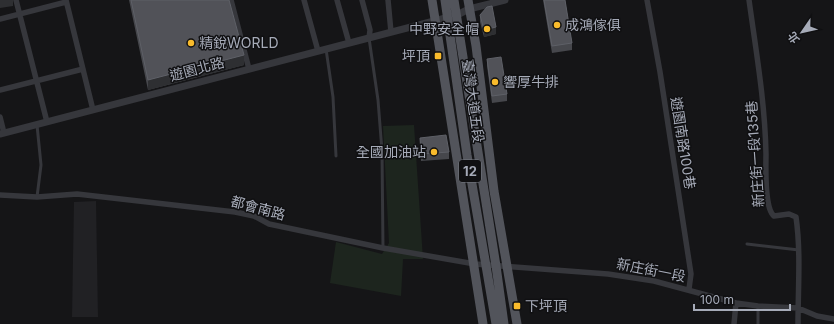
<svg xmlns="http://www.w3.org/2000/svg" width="834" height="324" font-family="Inter,'Noto Sans TC',sans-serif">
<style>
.built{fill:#212124}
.green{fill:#1d251e}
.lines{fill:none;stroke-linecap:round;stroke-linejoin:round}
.service{stroke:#36373c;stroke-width:3}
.minor{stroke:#36373c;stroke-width:5.5}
.tertiary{stroke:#36373c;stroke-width:7}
.primary{stroke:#52545b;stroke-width:9}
.wall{fill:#46474c}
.shaded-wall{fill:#2e2f32}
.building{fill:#515258;stroke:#5e6067}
.poi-dot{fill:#f9bb2c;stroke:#101012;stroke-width:1.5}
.labels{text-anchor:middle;stroke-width:3;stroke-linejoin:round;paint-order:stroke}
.shield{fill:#101012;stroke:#797c86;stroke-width:1}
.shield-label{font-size:13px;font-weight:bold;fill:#a6abb8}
.poi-label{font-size:14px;fill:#a6abb8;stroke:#101012;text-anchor:start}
.street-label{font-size:14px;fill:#a6abb8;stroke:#101012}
</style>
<rect width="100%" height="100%" fill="#151517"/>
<path class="built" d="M96,201L98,317H72L74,202Z"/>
<path class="green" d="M414,125L423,259H403L401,296L330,283L336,242L382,254L389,243L383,126Z"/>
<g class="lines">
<path class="service" d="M369,38L378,100L382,151L383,248
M326,49L333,97L336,156
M37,197L41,165L37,125
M747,244L799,250
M758,324V306"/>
<path class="minor" d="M16,0L47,122
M66,0L93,110
M231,0L249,69
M304,0L318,51
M337,0L349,43
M362,0L370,30L369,38
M388,0L391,32
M647,0L660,72L691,274L689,289
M749,0C756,51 765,102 766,154C766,167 764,208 774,216L789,214L796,217C801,252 798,288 798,324
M0,19L66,2
M0,90L83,69
M0,117L4,133
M0,195L37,197L77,194L235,212L254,216L269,224L383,248L475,264L608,274L654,281L736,303L758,306L798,308L817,316L834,319
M734,324L736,303"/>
<path class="tertiary" d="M0,134L457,15L469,9L505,0"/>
<path class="primary" d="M432,0L483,324
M445,0L467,155L496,324
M454,0L496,266L504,324
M468,0L476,46L494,191L517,324"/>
</g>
<path class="wall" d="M129,0H229L244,65L148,90Z
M543,0H565L572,43V50L552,53Z
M480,15L496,34L484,37L480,22Z
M487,59L507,94V101L492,103L487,66Z
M420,138L449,152V159L421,161L420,145Z"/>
<path class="shaded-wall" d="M0,0H13V6L0,8Z
M496,27V34L484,37V30Z
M244,55V65L148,90V80Z"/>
<path class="building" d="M131,0H229L244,55L148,80Z
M544,0H565L572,43L552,46Z
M492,6L496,27L484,30L480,15L487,7Z
M501,57L507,94L492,96L487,59Z
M446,135L449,152L421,154L420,138Z"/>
<g class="poi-dot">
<circle cx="557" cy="25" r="4"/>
<circle cx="487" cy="29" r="4"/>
<circle cx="191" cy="43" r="4"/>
<rect x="434" y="52" width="8" height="8" rx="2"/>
<circle cx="495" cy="82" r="4"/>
<circle cx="434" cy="152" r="4"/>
<rect x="513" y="302" width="8" height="8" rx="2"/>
</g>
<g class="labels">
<rect class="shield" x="459" y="160" width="22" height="22" rx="3"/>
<g class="shield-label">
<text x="470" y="176">12</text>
</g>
<g class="poi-label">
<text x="565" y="30">成鴻傢俱</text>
<text x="479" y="34" text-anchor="end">中野安全帽</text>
<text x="199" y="48">精銳WORLD</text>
<text x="430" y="61" text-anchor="end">坪頂</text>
<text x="503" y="87">響厚牛排</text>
<text x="426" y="157" text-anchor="end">全國加油站</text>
<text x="525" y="311">下坪頂</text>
</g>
<g class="street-label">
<text transform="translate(197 69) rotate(-15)" y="5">遊園北路</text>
<text transform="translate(473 101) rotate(82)" y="5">臺灣大道五段</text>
<text transform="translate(683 143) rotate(81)" y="5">遊園南路100巷</text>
<text transform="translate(755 154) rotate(-94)" y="5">新庄街一段135巷</text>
<text transform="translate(258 208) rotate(15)" y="5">都會南路</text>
<text transform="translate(651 270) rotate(11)" y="5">新庄街一段</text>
</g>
</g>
<g transform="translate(802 32) rotate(236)" stroke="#101012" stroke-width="3" paint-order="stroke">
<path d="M0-3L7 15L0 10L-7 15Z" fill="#a6abb8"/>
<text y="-6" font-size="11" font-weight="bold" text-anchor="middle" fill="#a6abb8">北</text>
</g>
<path d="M694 304v6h96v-6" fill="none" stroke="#a6abb8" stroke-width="2"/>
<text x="700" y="304" font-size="12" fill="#a6abb8" stroke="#101012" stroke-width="3" paint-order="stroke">100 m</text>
</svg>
